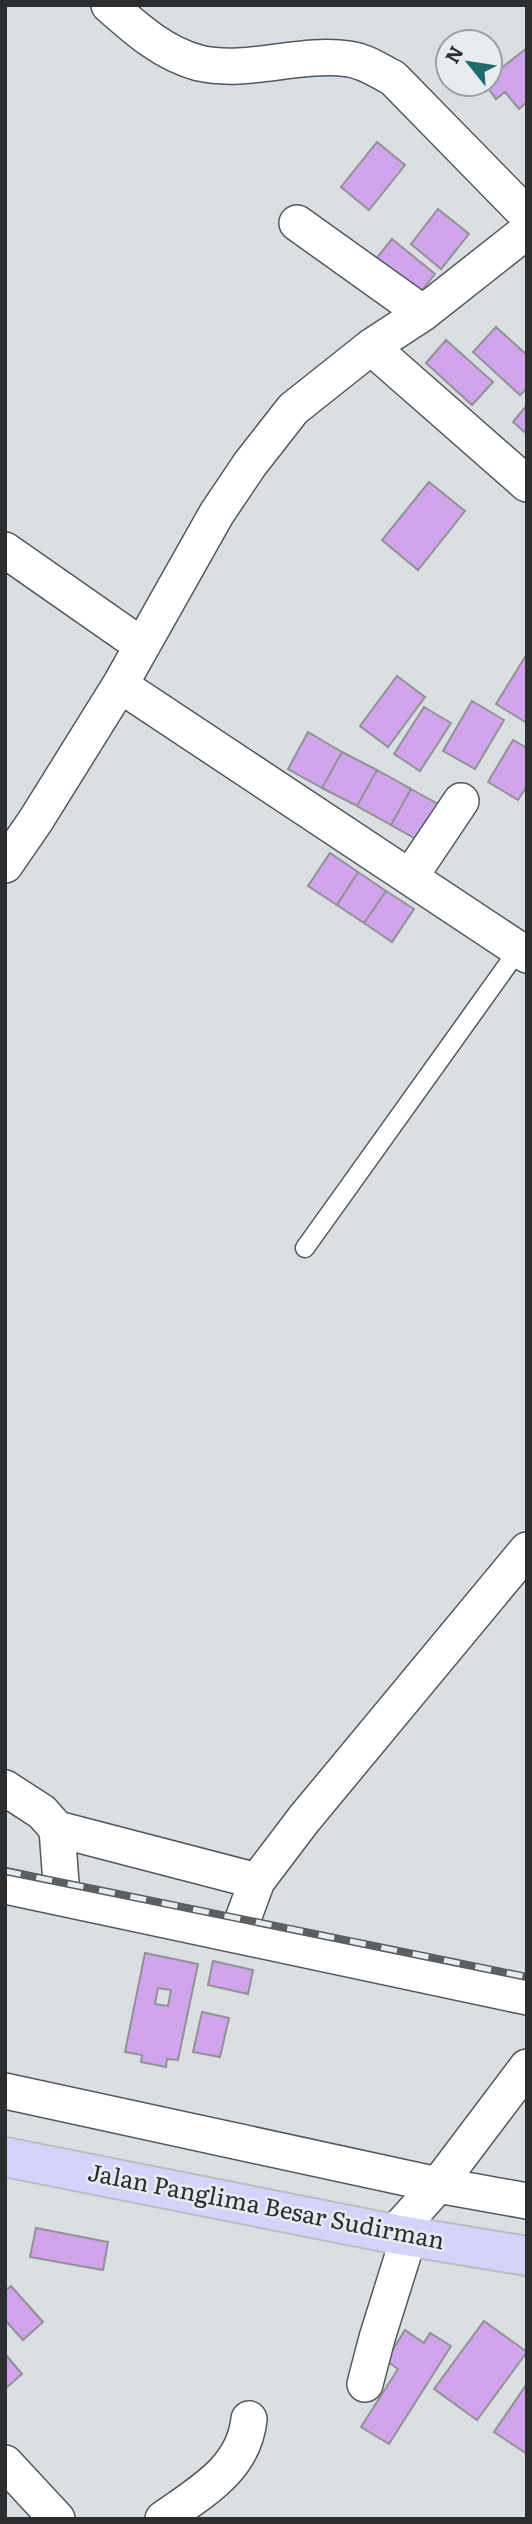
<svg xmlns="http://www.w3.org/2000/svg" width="532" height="2524" font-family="Literata,serif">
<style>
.building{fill:#d1a5eb;stroke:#949196;stroke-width:2;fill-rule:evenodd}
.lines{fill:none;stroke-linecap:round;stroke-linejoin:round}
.service-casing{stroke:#54585c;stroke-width:21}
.minor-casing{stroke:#54585c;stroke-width:38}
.primary-casing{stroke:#bbbcbc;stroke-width:42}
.service{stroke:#fff;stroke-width:18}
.minor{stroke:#fff;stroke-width:35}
.primary{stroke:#d3d3fc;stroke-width:38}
.rail-casing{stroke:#5c5f61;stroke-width:8}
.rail{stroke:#e7ecf1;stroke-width:5;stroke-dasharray:16;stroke-linecap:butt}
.labels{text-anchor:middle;stroke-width:5;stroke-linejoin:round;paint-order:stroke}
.street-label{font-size:24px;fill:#2c2d2f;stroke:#e7ecf1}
</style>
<rect width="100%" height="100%" fill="#dadfe3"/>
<path class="building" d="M527,48V102L519,109L505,92L496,99L485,84H490V77Z
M377,142L405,165L369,210L341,187Z
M438,209L469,234L441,269L411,244Z
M392,239L435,274L415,299L371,265Z
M496,327L527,355V388L520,395L473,352Z
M446,340L493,382L472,405L426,363Z
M527,405V434L513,422Z
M429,482L465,511L418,570L382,540Z
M525,657L527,659V723L496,704Z
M397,676L425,697L388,747L360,726Z
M472,701L504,720L475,769L443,751Z
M424,707L451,723L420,771L394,754Z
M308,732L342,752L322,788L288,769Z
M513,740L527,748V786L518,800L488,782Z
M342,752L377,770L357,806L322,788Z
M377,770L411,789L391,825L357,806Z
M411,789L445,808L425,844L391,825Z
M330,853L358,872L337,905L308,886Z
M358,872L386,891L364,923L337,905Z
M386,891L414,909L392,942L364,923Z
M145,1953L198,1964L178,2060L167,2059L166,2067L141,2062L142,2055L125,2052ZM158,1988L171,1990L168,2006L155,2004Z
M213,1961L253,1970L248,1994L208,1985Z
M202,2012L229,2018L220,2057L193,2052Z
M36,2228L108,2242L103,2270L30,2257Z
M11,2286L43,2322L23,2340L5,2320V2291Z
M484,2321L527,2352L477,2420L434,2389Z
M405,2330L424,2343L430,2333L451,2346L389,2444L361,2427L398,2369L386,2361Z
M5,2354L22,2374L5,2389Z
M526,2385L527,2386V2454L494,2432Z"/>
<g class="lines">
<defs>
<path id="service" d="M305,1248L519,949"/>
<path id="minor" d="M109,5C136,29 164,54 199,63C248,74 299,52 349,59C365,61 379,71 393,78L527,215
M297,223L423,313
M371,347L527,484
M5,550L141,645
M120,685L527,955
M5,865L36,820L120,685L217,513L250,464L293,409L371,347L423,313L527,231
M410,877L461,801
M5,1788L42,1812L57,1829L62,1897
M57,1829L257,1881
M5,1886L527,1997
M237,1935L257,1881L304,1819L527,1550
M5,2091L438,2185L527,2201
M394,2234L438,2185L527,2067
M365,2384L377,2338L409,2236
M5,2463L57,2519
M163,2519C201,2492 244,2469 249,2419"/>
<path id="primary" d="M5,2157L394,2234L527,2256"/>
</defs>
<use href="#service" class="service-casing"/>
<use href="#minor" class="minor-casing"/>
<use href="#primary" class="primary-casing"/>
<use href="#service" class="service"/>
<use href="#minor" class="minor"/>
<use href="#primary" class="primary"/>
<defs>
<path id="rail" d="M5,1871L527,1977"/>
</defs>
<use href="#rail" class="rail-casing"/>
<use href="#rail" class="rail"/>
</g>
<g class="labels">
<g class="street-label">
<text transform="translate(266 2207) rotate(11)" y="8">Jalan Panglima Besar Sudirman</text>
</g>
</g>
<rect width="532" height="2524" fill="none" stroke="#2c2d2f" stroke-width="14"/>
<g transform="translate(469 63) rotate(300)"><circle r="33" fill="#e7ecf1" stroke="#9ca0a3" stroke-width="2"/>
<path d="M0-5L12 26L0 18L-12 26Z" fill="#206c6c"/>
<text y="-10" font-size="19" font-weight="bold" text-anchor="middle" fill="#2c2d2f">N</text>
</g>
</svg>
